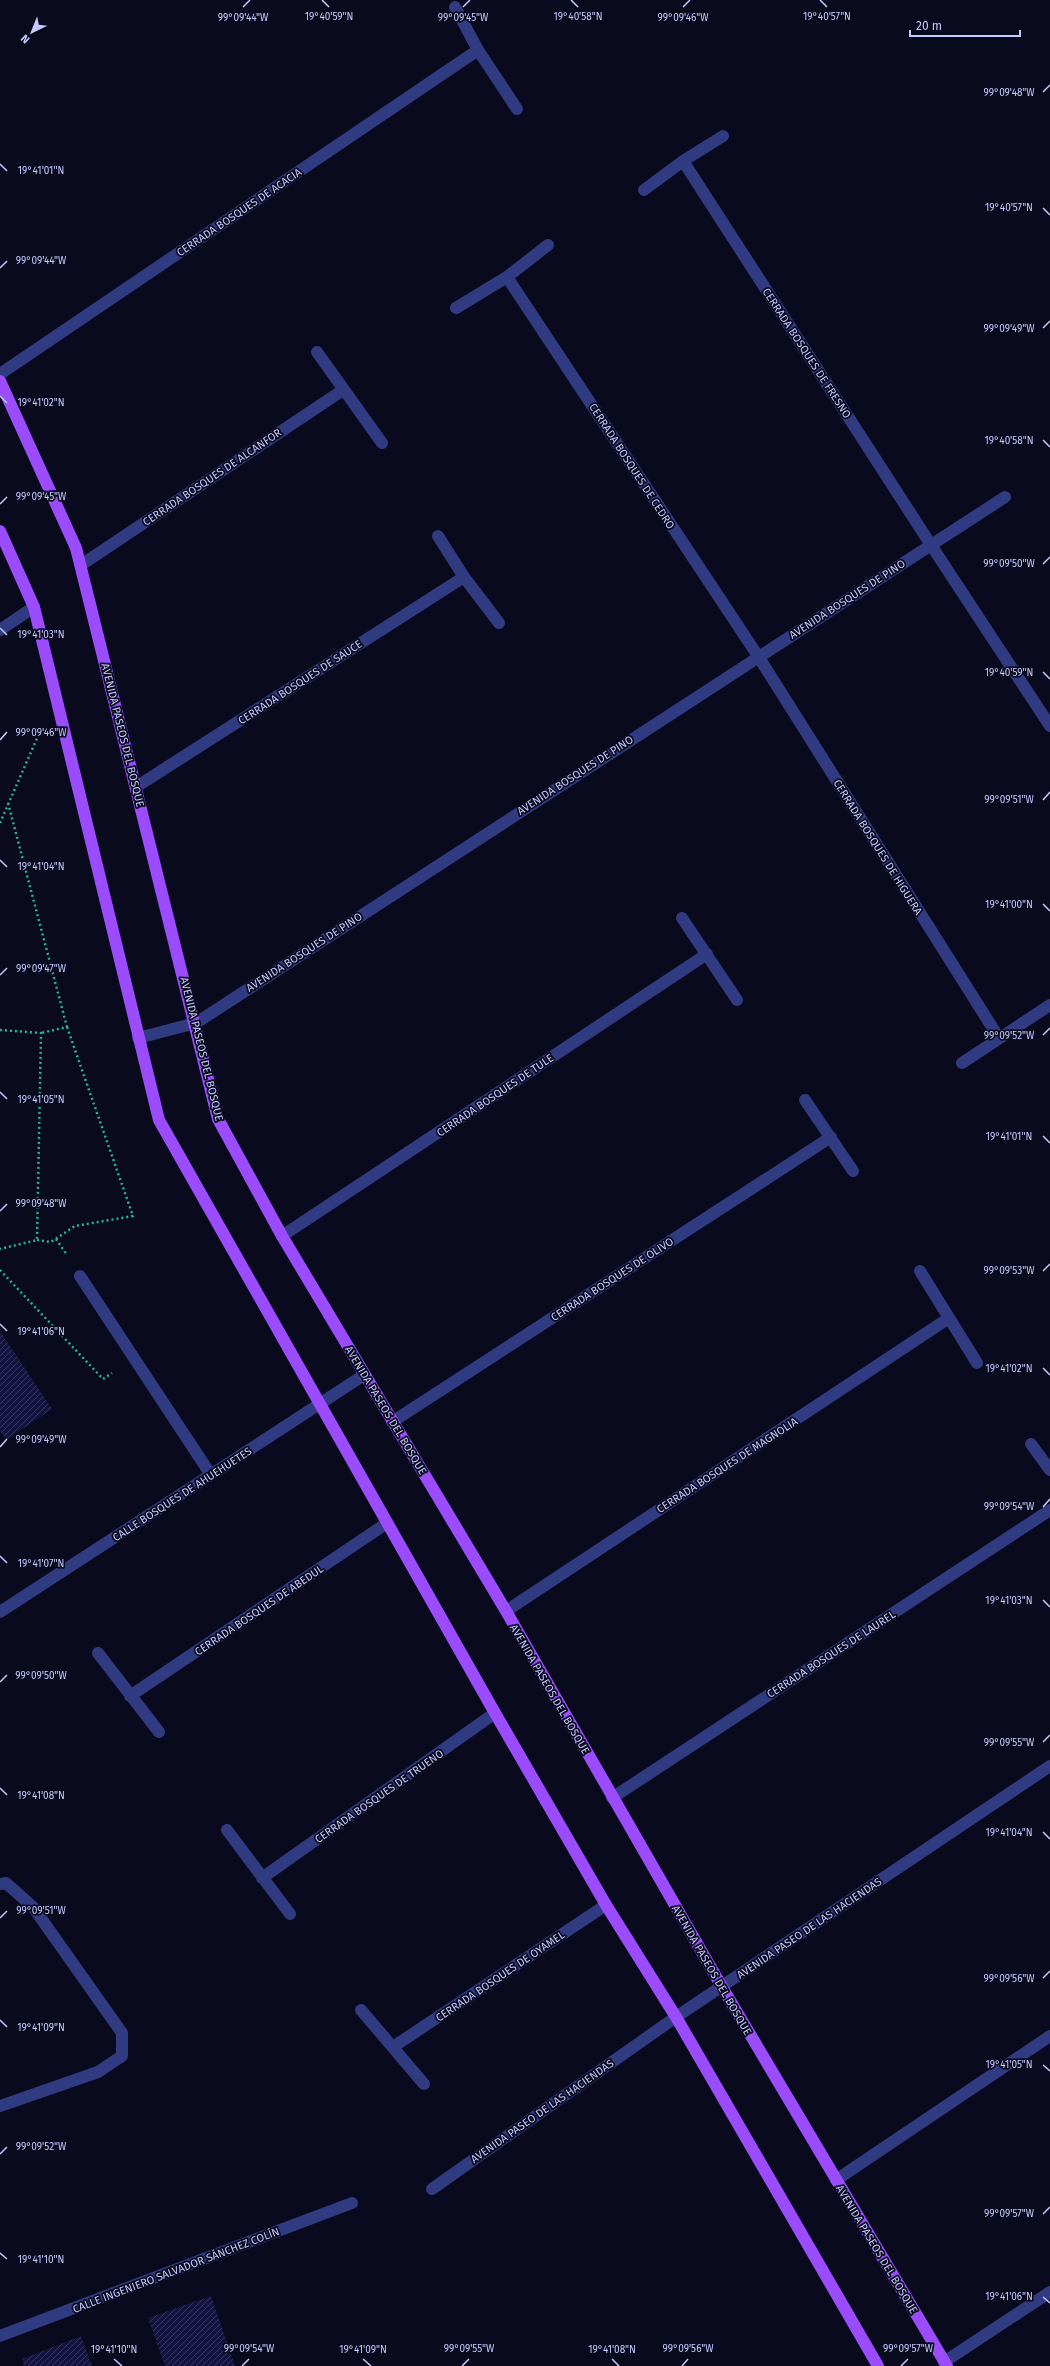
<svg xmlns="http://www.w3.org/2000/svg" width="1050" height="2366" font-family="'Fira Sans',sans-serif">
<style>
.building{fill:url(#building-hatch)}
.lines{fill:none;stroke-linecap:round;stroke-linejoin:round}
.path{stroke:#21b793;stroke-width:2.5;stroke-dasharray:2 3;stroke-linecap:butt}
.minor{stroke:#303b81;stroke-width:12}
.major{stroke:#9c4cff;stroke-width:12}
.ticks{fill:none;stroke:#c5c9ff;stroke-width:1.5}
.labels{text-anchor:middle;stroke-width:3.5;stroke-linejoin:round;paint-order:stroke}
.street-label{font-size:11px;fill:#c5c9ff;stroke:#090a1d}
.ticks-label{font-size:10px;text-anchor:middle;fill:#c5c9ff;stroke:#090a1d;stroke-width:3.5;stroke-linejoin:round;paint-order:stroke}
</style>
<defs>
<pattern id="building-hatch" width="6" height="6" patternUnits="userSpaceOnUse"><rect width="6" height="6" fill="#151440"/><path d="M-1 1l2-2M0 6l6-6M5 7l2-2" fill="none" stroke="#36355d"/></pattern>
</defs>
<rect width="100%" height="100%" fill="#090a1d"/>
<path class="building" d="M0,1331L52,1409L6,1440L0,1431Z
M211,2296L235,2366H165L148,2318Z
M81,2336L92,2366H24L22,2359Z"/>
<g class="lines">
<path class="path" d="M8,803L67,1027L41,1033
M0,823L38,736
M0,1030L41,1033L37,1240L0,1249
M56,1239L67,1255
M37,1240L51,1242L75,1226L133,1216L67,1027
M0,1270L103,1379L112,1373"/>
<path class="minor" d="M455,7L478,50L517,109
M683,161L931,545L1050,726
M644,190L683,161L723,136
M507,277L758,656L999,1038
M456,308L507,277L548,245
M317,352L382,443
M0,374L478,50
M438,536L464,577L499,623
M81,565L343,390
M0,630L34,607
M136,787L464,577
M682,918L737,1000
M138,1038L196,1023L1005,497
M962,1063L1050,1005
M805,1100L853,1171
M282,1236L707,954
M920,1271L977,1363
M80,1276L211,1475
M392,1422L831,1137
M1031,1444L1050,1470
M506,1611L949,1318
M0,1612L364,1375
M98,1653L159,1732
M130,1696L387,1523
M612,1798L1050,1510
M227,1830L290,1914
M262,1878L495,1713
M0,1884L6,1883L33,1907L122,2033V2056L98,2072L0,2106
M361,2010L424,2084
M393,2047L606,1905
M836,2180L1050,2036
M432,2189L676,2017L1050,1766
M0,2336L352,2203
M944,2362L1050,2292"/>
<path class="major" d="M0,381L76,548L218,1119L282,1236L506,1611L722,1987L947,2366
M0,531L34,607L159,1120L495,1713L606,1905L676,2017L878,2366"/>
</g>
<path class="ticks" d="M322,0L329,7M571,0L578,7M820,0L827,7M243,7L250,0M463,7L470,0M683,7L690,0M1043,92L1050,85M0,164L7,171M1043,208L1050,215M0,268L7,261M1043,328L1050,321M0,396L7,403M1043,440L1050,447M0,504L7,497M1043,564L1050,557M0,628L7,635M1043,672L1050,679M0,740L7,732M1043,800L1050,792M0,860L7,867M1043,904L1050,911M0,975L7,968M1043,1035L1050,1028M0,1092L7,1099M1043,1136L1050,1143M0,1211L7,1204M1043,1271L1050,1264M0,1324L7,1331M1043,1368L1050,1375M0,1447L7,1439M1043,1507L1050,1499M0,1556L7,1563M1043,1600L1050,1607M0,1682L7,1675M1043,1742L1050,1735M0,1788L7,1795M1043,1832L1050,1839M0,1918L7,1911M1043,1978L1050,1971M0,2020L7,2027M1043,2065L1050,2071M0,2154L7,2147M1043,2214L1050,2207M0,2253L7,2259M1043,2297L1050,2303M114,2359L122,2366M363,2359L371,2366M612,2359L619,2366M242,2366L249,2359M462,2366L469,2359M682,2366L688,2359M901,2366L908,2359"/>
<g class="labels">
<g class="street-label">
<text transform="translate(239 212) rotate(-34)" y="4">CERRADA BOSQUES DE ACACIA</text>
<text transform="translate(807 353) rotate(57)" y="4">CERRADA BOSQUES DE FRESNO</text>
<text transform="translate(632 466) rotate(57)" y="4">CERRADA BOSQUES DE CEDRO</text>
<text transform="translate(212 477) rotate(-34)" y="4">CERRADA BOSQUES DE ALCANFOR</text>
<text transform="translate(847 599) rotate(-33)" y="4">AVENIDA BOSQUES DE PINO</text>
<text transform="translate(300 682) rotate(-33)" y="4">CERRADA BOSQUES DE SAUCE</text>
<text transform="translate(123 735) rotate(76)" y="4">AVENIDA PASEOS DEL BOSQUE</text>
<text transform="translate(575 775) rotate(-33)" y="4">AVENIDA BOSQUES DE PINO</text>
<text transform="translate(878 847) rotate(58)" y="4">CERRADA BOSQUES DE HIGUERA</text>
<text transform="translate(304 952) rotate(-33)" y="4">AVENIDA BOSQUES DE PINO</text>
<text transform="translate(202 1049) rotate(76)" y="4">AVENIDA PASEOS DEL BOSQUE</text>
<text transform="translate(495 1095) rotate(-34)" y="4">CERRADA BOSQUES DE TULE</text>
<text transform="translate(612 1279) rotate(-33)" y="4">CERRADA BOSQUES DE OLIVO</text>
<text transform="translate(386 1410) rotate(59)" y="4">AVENIDA PASEOS DEL BOSQUE</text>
<text transform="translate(727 1465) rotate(-33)" y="4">CERRADA BOSQUES DE MAGNOLIA</text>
<text transform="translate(182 1494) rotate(-33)" y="4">CALLE BOSQUES DE AHUEHUETES</text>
<text transform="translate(259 1610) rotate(-34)" y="4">CERRADA BOSQUES DE ABEDUL</text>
<text transform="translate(831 1654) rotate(-33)" y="4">CERRADA BOSQUES DE LAUREL</text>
<text transform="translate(550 1689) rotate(60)" y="4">AVENIDA PASEOS DEL BOSQUE</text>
<text transform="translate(379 1796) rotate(-35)" y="4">CERRADA BOSQUES DE TRUENO</text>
<text transform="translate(809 1928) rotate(-34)" y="4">AVENIDA PASEO DE LAS HACIENDAS</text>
<text transform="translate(712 1970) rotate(60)" y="4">AVENIDA PASEOS DEL BOSQUE</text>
<text transform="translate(500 1976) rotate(-34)" y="4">CERRADA BOSQUES DE OYAMEL</text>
<text transform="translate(542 2111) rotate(-35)" y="4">AVENIDA PASEO DE LAS HACIENDAS</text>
<text transform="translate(877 2249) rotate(59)" y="4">AVENIDA PASEOS DEL BOSQUE</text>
<text transform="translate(176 2270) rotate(-21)" y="4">CALLE INGENIERO SALVADOR SÁNCHEZ COLÍN</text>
</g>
</g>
<g class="ticks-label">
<text x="329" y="20">19°40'59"N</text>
<text x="578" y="20">19°40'58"N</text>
<text x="827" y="20">19°40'57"N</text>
<text x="243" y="21">99°09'44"W</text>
<text x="463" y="21">99°09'45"W</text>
<text x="683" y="21">99°09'46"W</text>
<text x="1009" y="96">99°09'48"W</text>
<text x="41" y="174">19°41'01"N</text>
<text x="1009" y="211">19°40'57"N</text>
<text x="41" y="264">99°09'44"W</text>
<text x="1009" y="332">99°09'49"W</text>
<text x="41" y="406">19°41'02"N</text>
<text x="1009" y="444">19°40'58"N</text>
<text x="41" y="500">99°09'45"W</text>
<text x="1009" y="567">99°09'50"W</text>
<text x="41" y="638">19°41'03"N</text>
<text x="1009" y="676">19°40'59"N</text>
<text x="41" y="736">99°09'46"W</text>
<text x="1009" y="803">99°09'51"W</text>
<text x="41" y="870">19°41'04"N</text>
<text x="1009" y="908">19°41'00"N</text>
<text x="41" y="972">99°09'47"W</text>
<text x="1009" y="1039">99°09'52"W</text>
<text x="41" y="1103">19°41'05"N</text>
<text x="1009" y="1140">19°41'01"N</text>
<text x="41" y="1207">99°09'48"W</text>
<text x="1009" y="1274">99°09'53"W</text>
<text x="41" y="1335">19°41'06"N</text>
<text x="1009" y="1372">19°41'02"N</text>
<text x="41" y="1443">99°09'49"W</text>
<text x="1009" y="1510">99°09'54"W</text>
<text x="41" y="1567">19°41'07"N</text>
<text x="1009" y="1604">19°41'03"N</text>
<text x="41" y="1679">99°09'50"W</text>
<text x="1009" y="1746">99°09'55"W</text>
<text x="41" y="1799">19°41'08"N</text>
<text x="1009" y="1836">19°41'04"N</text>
<text x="41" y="1914">99°09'51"W</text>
<text x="1009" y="1982">99°09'56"W</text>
<text x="41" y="2031">19°41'09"N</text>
<text x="1009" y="2068">19°41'05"N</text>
<text x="41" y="2150">99°09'52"W</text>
<text x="1009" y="2217">99°09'57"W</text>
<text x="41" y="2263">19°41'10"N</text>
<text x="1009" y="2300">19°41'06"N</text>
<text x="249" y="2352">99°09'54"W</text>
<text x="469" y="2352">99°09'55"W</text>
<text x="688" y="2352">99°09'56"W</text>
<text x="908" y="2352">99°09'57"W</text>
<text x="114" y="2353">19°41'10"N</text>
<text x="363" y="2353">19°41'09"N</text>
<text x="612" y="2353">19°41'08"N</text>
</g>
<g transform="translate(32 32) rotate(223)" stroke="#090a1d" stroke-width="3" paint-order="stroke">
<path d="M0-3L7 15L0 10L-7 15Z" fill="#c5c9ff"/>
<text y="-6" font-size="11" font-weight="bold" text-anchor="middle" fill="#c5c9ff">N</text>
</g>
<path d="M910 30v6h110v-6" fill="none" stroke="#c5c9ff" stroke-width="2"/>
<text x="916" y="30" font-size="12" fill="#c5c9ff" stroke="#090a1d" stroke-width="3" paint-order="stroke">20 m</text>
</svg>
